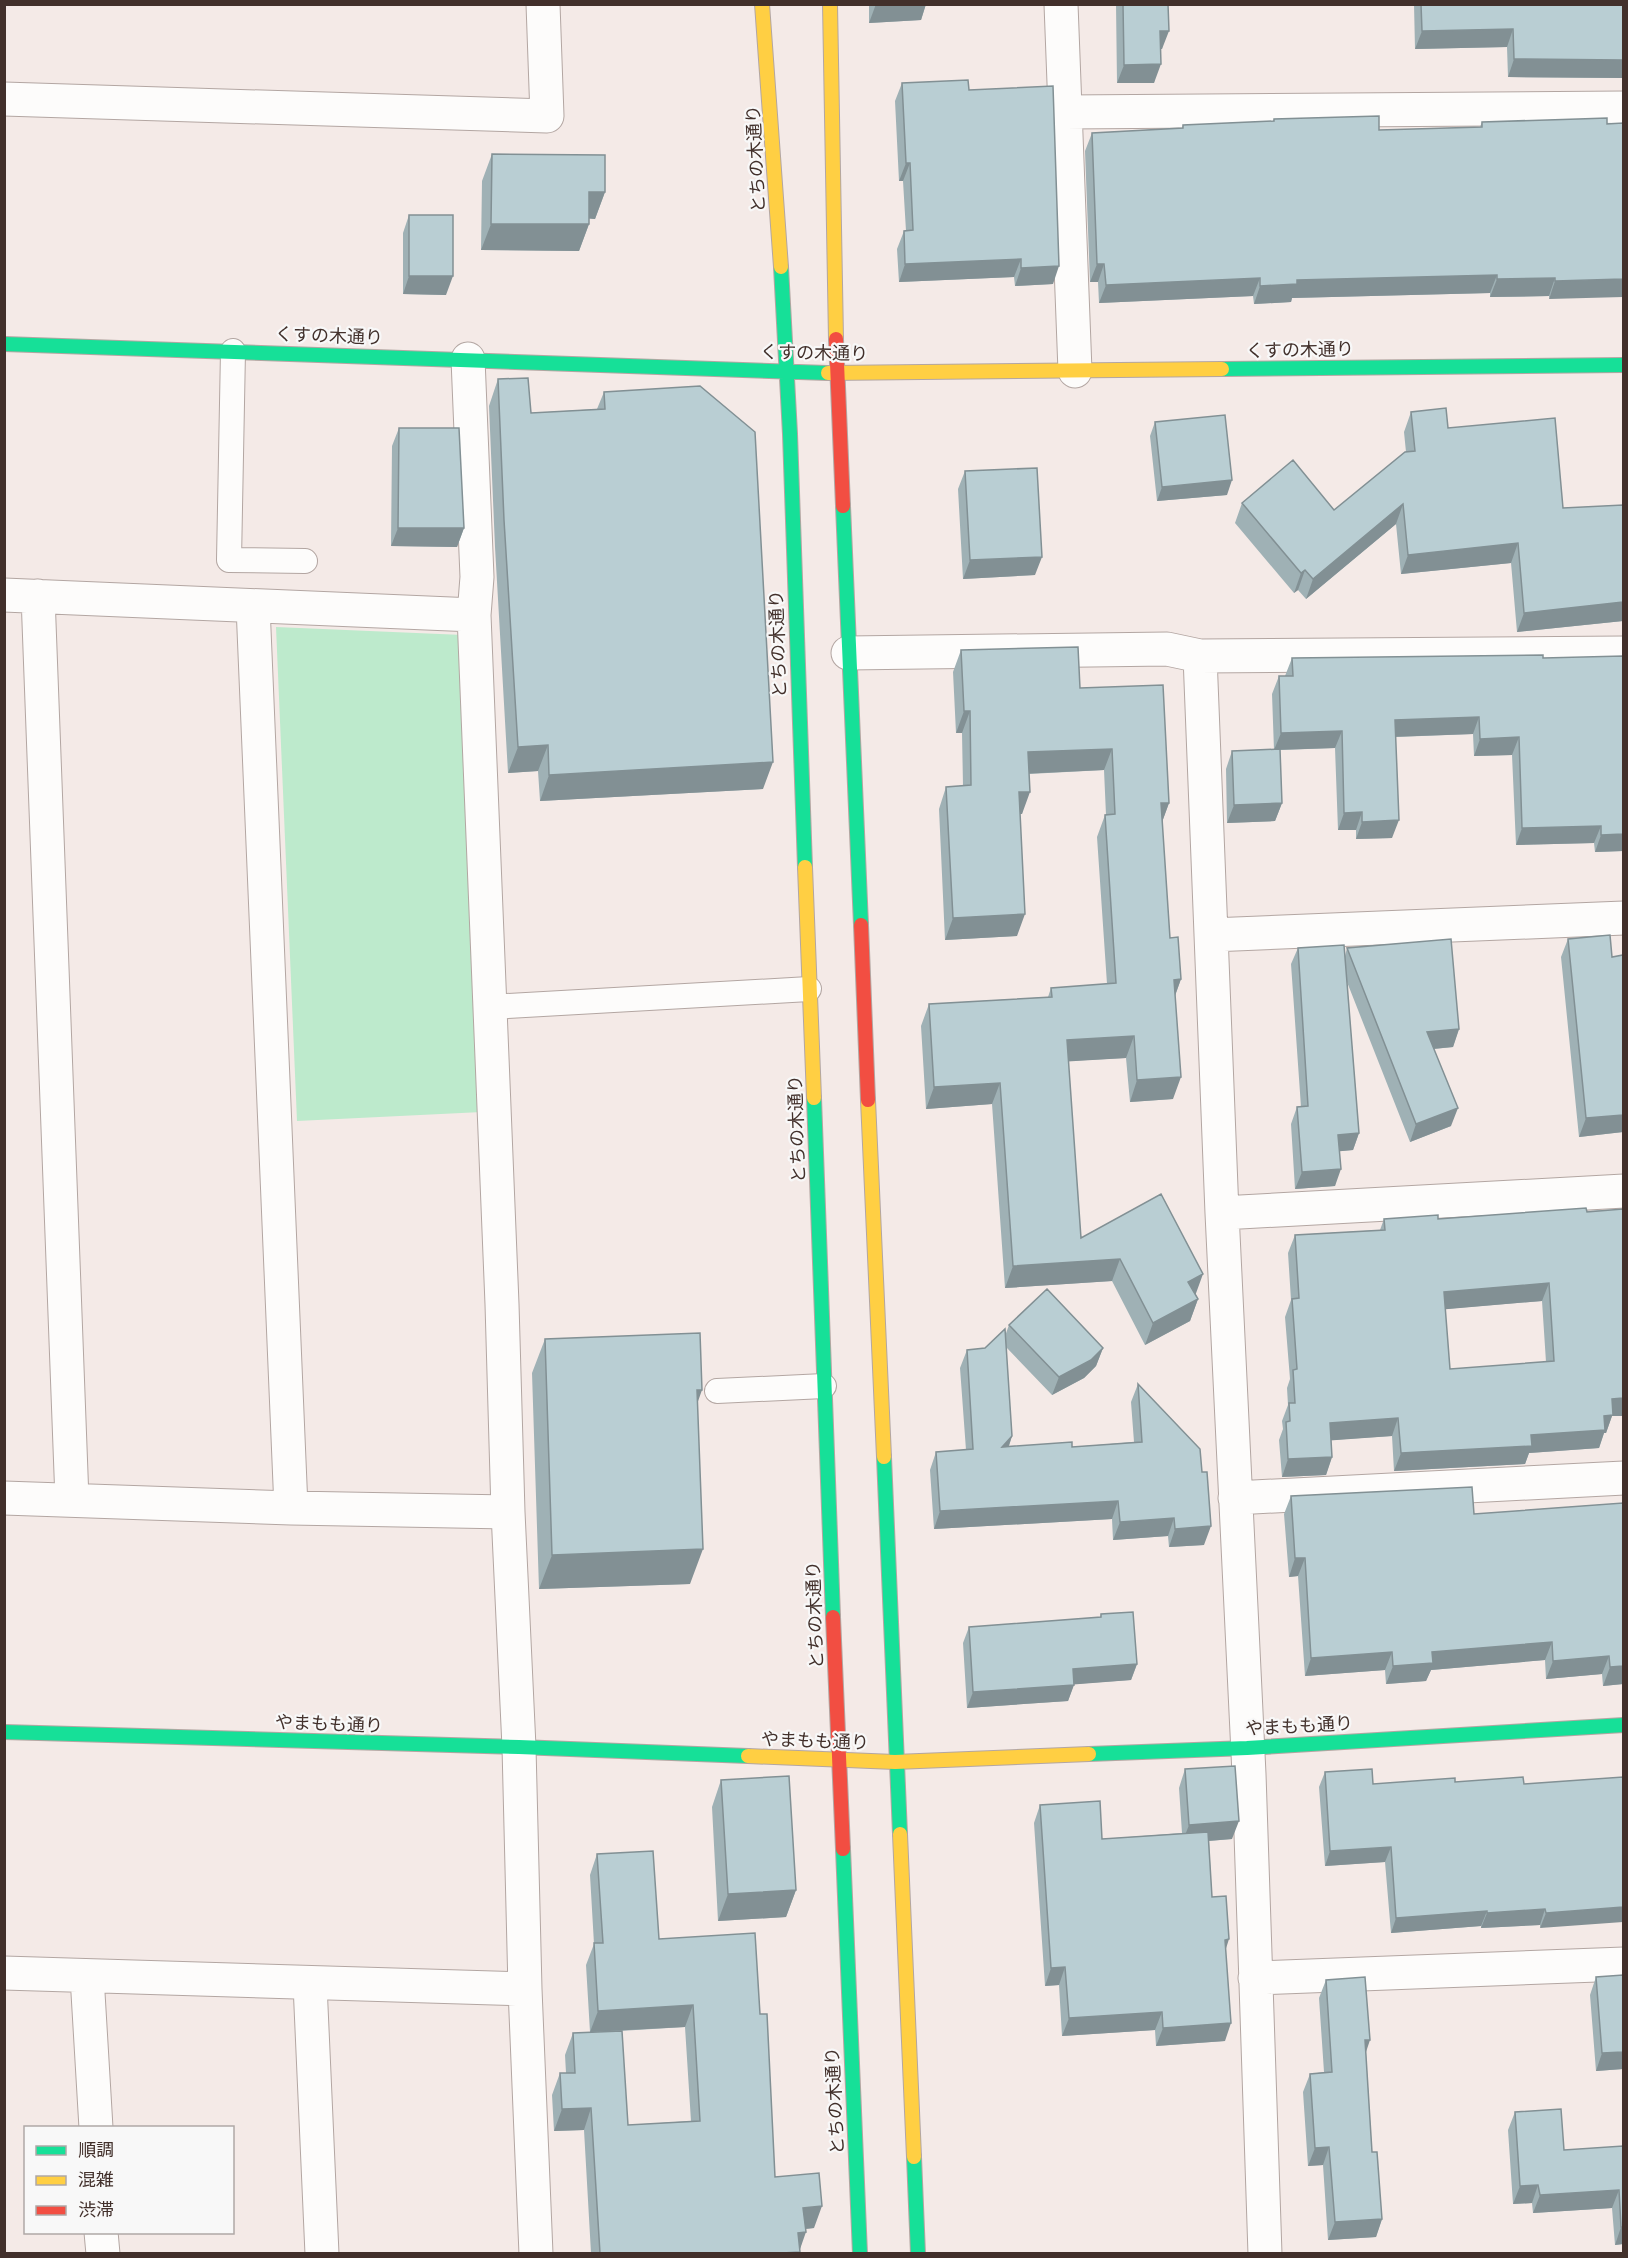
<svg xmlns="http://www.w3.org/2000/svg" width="1628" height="2258" font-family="Arial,'Noto Sans JP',sans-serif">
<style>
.green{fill:#bdeacc}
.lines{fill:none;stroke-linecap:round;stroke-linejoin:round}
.lane-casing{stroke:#b3a6a2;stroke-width:26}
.street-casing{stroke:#b3a6a2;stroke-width:35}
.fast-casing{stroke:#b3a6a2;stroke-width:16}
.slow-casing{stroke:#b3a6a2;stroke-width:16}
.jam-casing{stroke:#b3a6a2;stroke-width:16}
.lane{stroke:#fdfcfb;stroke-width:24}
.street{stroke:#fdfcfb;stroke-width:33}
.fast{stroke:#16e098;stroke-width:14}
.slow{stroke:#ffcf43;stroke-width:14}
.jam{stroke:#f24e42;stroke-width:14}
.wall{fill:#9fb1b5;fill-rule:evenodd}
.shaded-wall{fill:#829094}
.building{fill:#b9ced3;stroke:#829094;stroke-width:1.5;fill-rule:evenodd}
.labels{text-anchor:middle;stroke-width:4.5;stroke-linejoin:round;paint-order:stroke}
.street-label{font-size:18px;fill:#42302b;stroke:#f8f8f8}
</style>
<rect width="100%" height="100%" fill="#f4eae7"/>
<path class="green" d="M276,627L463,635L482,1112L297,1121Z"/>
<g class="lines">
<defs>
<path id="lane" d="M233,351L229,560L305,561
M490,1007L809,989
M717,1391L824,1386"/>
<path id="street" d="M1061,4L1075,371
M4,99L547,116L543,4
M1065,112L1624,108
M468,359L477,577L474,615L502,1304L508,1512L519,1747L525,1989L536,2254
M4,595L474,615
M38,596L72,1500
M253,606L291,1508
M848,653L1167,649L1200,656L1624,653
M1200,656L1222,1213L1249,1774L1265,2254
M1211,935L1624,918
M1222,1213L1624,1191
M4,1498L291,1508L508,1512
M1235,1498L1624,1478
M4,1973L525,1989
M87,1976L96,2128
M1255,1978L1624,1964
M310,1984L322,2254
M101,2232L103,2254"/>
<path id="fast" d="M781,267L790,434L805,867
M4,344L828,373
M1222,369L1624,365
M843,506L861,925
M814,1098L833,1617
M884,1457L900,1834
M4,1732L519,1747L748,1756
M1089,1754L1247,1748L1624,1725
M843,1849L860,2254
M914,2157L918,2254"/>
<path id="slow" d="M762,4L781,267
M830,4L836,339
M828,373L1222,369
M805,867L814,1098
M868,1100L884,1457
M748,1756L895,1762L1089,1754
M900,1834L914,2157"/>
<path id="jam" d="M836,339L843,506
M861,925L868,1100
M833,1617L843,1849"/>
</defs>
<use href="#lane" class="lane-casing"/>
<use href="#street" class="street-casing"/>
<use href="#fast" class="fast-casing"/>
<use href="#slow" class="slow-casing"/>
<use href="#jam" class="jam-casing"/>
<use href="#lane" class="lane"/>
<use href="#street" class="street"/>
<use href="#fast" class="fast"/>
<use href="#slow" class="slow"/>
<use href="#jam" class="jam"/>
</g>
<path class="wall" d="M869,4H926L921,20L869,23Z
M1116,4H1168L1162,49H1160L1154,83H1117Z
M1414,4H1623V78L1508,77L1507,47L1415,49Z
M902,83L969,90L1053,284L1015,286L1014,277L899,282L897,249L904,231H906L903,181H899L895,101Z
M1274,119L1379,130L1480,127L1482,122L1623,123L1549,299V296L1490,297V293L1292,298L1291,302L1254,304L1253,296L1099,303L1098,282H1090L1085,151L1092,133L1182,128L1183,125L1273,121Z
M492,154L605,192L595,219L589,218V224L579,251L481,250L482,181Z
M409,215L446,295L403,294V233Z
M498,379L531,413L597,409L604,392L763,789L540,801L538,771L508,773L495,547L489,406Z
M1411,412L1448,428L1563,508L1623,505V621L1517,632L1511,563L1401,574L1396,524L1306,599L1298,590L1294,593L1235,523L1242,503L1334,510L1406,452L1404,432Z
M1155,422L1227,495L1157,501L1150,436Z
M399,428L464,528L457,547L391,546L392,446Z
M965,471L1035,575L963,579L958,489Z
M961,650L1080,688L1169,803L1162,822L1170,938L1181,979L1175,996L1173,1099L1130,1102L1126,1058L1068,1061L1081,1238L1196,1295L1198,1299L1190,1321L1145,1345L1112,1281L1005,1288L992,1104L926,1109L921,1026L929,1004L1048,997L1051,988L1107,984L1097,837L1105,815H1106L1104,770L1029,774L1022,814H1020L1017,936L945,940L939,809L946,787L963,786L962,733H956L953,672Z
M1292,658H1543L1623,851L1595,852L1594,843L1516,845L1512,755L1474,756L1473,734L1396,737L1392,838L1356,839V830H1338L1335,748L1280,750L1282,803L1275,821L1227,823L1226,769L1232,751L1274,750L1272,694L1279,676H1285Z
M1568,939L1623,1132L1579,1137L1561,957Z
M1298,948L1345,956L1347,948L1459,1029L1453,1047L1434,1049L1451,1126L1410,1142L1347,982L1359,1133L1353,1150L1340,1151L1335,1186L1295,1189L1291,1124L1297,1107H1301L1291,964Z
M1623,1209V1416H1612L1606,1433H1604L1599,1448L1529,1453L1525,1464L1394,1471L1392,1436L1331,1440L1332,1457L1326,1475L1282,1477L1279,1440L1283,1429L1282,1421L1288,1405L1287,1388L1290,1379L1285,1317L1291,1300L1288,1253L1295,1235L1380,1230L1384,1219H1438ZM1542,1301L1546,1362L1450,1369L1445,1309Z
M1009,1325L1103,1348L1096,1366L1084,1378L1052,1395L1006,1347L1012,1436L1009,1446L1072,1447L1134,1442L1131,1402L1138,1384L1204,1545L1169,1547L1168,1536L1113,1540L1112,1519L934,1529L930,1470L936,1452L966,1450L960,1368L967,1350L985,1348L1005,1336Z
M545,1339L698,1402L690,1584L539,1589L532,1373Z
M1291,1496L1474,1514L1623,1503V1684L1603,1686L1602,1674L1546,1679L1545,1660L1431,1670L1426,1681L1386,1684L1385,1670L1305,1676L1298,1576L1289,1577L1284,1514Z
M1101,1614L1137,1664L1131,1680L1074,1684L1068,1701L967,1708L963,1643L969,1627L1100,1618Z
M1185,1769L1232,1839L1209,1841L1212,1897L1225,1950V2041L1156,2046L1155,2030L1062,2036L1059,1985L1045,1986L1034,1823L1040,1805L1102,1839L1182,1833L1179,1788Z
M1325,1772L1373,1784L1455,1782L1524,1784L1623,1777L1540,1928V1925L1481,1928V1926L1391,1933L1385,1862L1325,1866L1319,1787Z
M721,1780L796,1890L786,1917L718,1921L712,1807Z
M597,1854L659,1939L760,2014L775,2177L814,2228L805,2229L799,2253H591L584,2130L554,2131L552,2095L560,2073H566L565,2055L573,2033L590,2032L586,1965L594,1944L590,1875ZM685,2027L691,2121L628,2125L603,2032Z
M1596,1977L1623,2069L1596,2071L1590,1995Z
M1326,1980L1366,2053L1372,2152L1382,2219L1376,2237L1328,2240L1323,2165L1308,2166L1303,2092L1310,2074L1324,2072L1319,1998Z
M1515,2112L1564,2150L1623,2146V2244L1615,2245L1612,2208L1533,2213L1532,2203L1513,2204L1508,2130Z"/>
<path class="shaded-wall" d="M876,4H926L921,20L869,23Z
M1513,29L1507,47L1415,49L1422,31Z
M1160,31H1169L1162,49H1153Z
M1514,59L1623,60V78L1508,77Z
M1161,64L1154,83H1117L1124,65Z
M906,163H910L903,181H899Z
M589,192H605L595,219L580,218Z
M491,224H589L579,251L481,250Z
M1021,259L1014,277L899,282L905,264Z
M1097,264H1104L1098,282H1090Z
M1059,266L1053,284L1015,286L1021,268Z
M1497,275L1490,293L1292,298L1291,302L1254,304L1260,286L1297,280Z
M409,276H453L446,295L403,294Z
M1260,278L1253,296L1099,303L1106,285Z
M1555,278L1549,296L1490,297L1497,279Z
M1623,279V297L1549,299L1555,281Z
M1232,480L1227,495L1157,501L1162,487Z
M1403,504L1396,524L1306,599L1313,579Z
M398,528H464L457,547L391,546Z
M1518,543L1511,563L1401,574L1408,555Z
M1042,557L1035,575L963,579L970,560Z
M1305,570L1298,590L1294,593L1301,573Z
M1623,602V621L1517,632L1524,613Z
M964,711H970L962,733H956Z
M1479,717L1473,734L1389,737L1395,720Z
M1342,731L1335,748L1274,750L1281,733Z
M1519,737L1512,755L1474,756L1480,739Z
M548,745L538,771L508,773L518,747Z
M1112,749L1104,770L1020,774L1028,752Z
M773,762L763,789L540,801L549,775Z
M1019,792H1030L1022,814H1011Z
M1161,803H1169L1161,825Z
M1282,803L1275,821L1227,823L1234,805Z
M1362,812L1356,830H1338L1344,813Z
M1399,820L1392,838L1356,839L1362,822Z
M1601,826L1594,843L1516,845L1522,828Z
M1623,834V851L1595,852L1601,835Z
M1025,914L1017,936L945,940L953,918Z
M1181,979L1173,1001L1174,980Z
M1459,1029L1453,1047L1421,1050L1427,1032Z
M1134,1036L1126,1058L1059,1062L1067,1040Z
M1181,1077L1173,1099L1130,1102L1137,1080Z
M1000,1083L992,1104L926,1109L934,1087Z
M1458,1108L1451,1126L1410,1142L1416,1124Z
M1623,1115V1132L1579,1137L1586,1118Z
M1359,1133L1353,1150L1332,1152L1338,1135Z
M1341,1169L1335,1186L1295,1189L1302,1172Z
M1120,1259L1112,1281L1005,1288L1013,1266Z
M1203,1274L1195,1296L1188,1282Z
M1549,1283L1542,1301L1437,1310L1444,1292Z
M1198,1299L1190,1321L1145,1345L1153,1323Z
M1103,1348L1096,1366L1084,1378L1052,1395L1059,1377Z
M697,1390H702L690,1424Z
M1623,1398V1416H1612L1606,1433H1604L1599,1448L1529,1453L1525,1464L1394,1471L1401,1453L1604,1416L1612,1399Z
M1398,1418L1392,1436L1323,1441L1330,1423Z
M1012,1436L1006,1454L1002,1447Z
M1332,1457L1326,1475L1282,1477L1288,1459Z
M1118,1501L1112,1519L934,1529L940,1511Z
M1174,1518L1168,1536L1113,1540L1120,1522Z
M1211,1526L1204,1545L1169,1547L1175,1529Z
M703,1549L690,1584L539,1589L552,1555Z
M1295,1558H1305L1298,1576L1289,1577Z
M1552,1642L1545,1660L1431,1670L1426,1681L1386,1684L1393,1666L1432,1652Z
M1392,1652L1385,1670L1305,1676L1311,1658Z
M1609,1656L1602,1674L1546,1679L1553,1661Z
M1137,1664L1131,1680L1067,1685L1073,1669Z
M1623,1666V1684L1603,1686L1610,1667Z
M1074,1685L1068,1701L967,1708L973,1692Z
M1239,1821L1232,1839L1182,1843L1189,1825Z
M1391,1847L1385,1862L1325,1866L1330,1851Z
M796,1890L786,1917L718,1921L728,1894Z
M1623,1907V1922L1540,1928L1546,1913Z
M1545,1909L1540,1925L1481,1928L1487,1913Z
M1487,1911L1481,1926L1391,1933L1396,1918Z
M1229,1939L1223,1958L1225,1940Z
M1065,1967L1059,1985L1045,1986L1051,1968Z
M693,2005L685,2027L590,2032L598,2011Z
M1162,2012L1155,2030L1062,2036L1069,2018Z
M1231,2023L1225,2041L1156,2046L1163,2028Z
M1365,2040H1370L1364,2058Z
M1623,2052V2069L1596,2071L1602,2053Z
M591,2108L584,2130L554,2131L562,2109Z
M1329,2147L1323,2165L1308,2166L1315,2148Z
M1538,2185L1532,2203L1513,2204L1520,2186Z
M1619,2190L1612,2208L1533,2213L1540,2195Z
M822,2206L814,2228L795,2230L803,2208Z
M1382,2219L1376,2237L1328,2240L1335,2222Z
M1621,2227H1623V2244L1615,2245Z
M806,2232L799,2252H800L799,2253H782L798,2233Z"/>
<path class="building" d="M1123,4H1168L1169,31H1160L1161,64L1124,65Z
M1421,4H1623V60L1514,59L1513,29L1422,31Z
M968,80L969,90L1053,86L1059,266L1021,268V259L905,264L904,231L913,230L910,163H906L902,83Z
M1379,116V130L1482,127V122L1578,119L1607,118V124L1623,123V279L1555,281V278L1497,279V275L1297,280V284L1260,286V278L1106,285L1104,264H1097L1092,133L1183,128V125L1274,121V119Z
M492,154L605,155V192H589V224H491Z
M409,215H453V276H409Z
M528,378L531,413L605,409L604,392L700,386L755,432L773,762L549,775L548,745L518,747L504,520L498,379Z
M1446,408L1448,428L1555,418L1563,508L1623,505V602L1524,613L1518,543L1408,555L1403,504L1313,579L1305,570L1301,573L1242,503L1293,460L1334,510L1405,452L1415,451L1411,412Z
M1225,415L1232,480L1162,487L1155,422Z
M399,428H459L464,528H398Z
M1037,468L1042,557L970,560L965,471Z
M1078,647L1080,688L1163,685L1169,803H1161L1170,938L1178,937L1181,979L1174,980L1181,1077L1137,1080L1134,1036L1067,1040L1081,1238L1161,1194L1203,1274L1188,1282L1198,1299L1153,1323L1120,1259L1013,1266L1000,1083L934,1087L929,1004L1052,997L1051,988L1116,983L1105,815L1115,814L1112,749L1028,752L1030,792H1019L1025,914L953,918L946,787L971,785L970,711H964L961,650Z
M1543,655V658L1623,656V834L1601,835V826L1522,828L1519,737L1480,739L1479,717L1395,720L1399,820L1362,822V812L1344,813L1342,731L1281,733L1279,676H1293L1292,658Z
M1280,749L1282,803L1234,805L1232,751Z
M1610,935L1612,957L1623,955V1115L1586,1118L1568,939Z
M1451,939L1459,1029L1427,1032L1458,1108L1416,1124L1347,948Z
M1344,945L1359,1133L1338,1135L1341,1169L1302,1172L1297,1107L1308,1106L1298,948Z
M1586,1208L1587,1212L1623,1209V1398L1612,1399L1613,1415L1604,1416L1605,1430L1531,1435L1532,1446L1401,1453L1398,1418L1330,1423L1332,1457L1288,1459L1286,1422L1290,1421L1289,1403H1295L1293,1370L1297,1369L1292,1299L1299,1298L1295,1235L1385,1230L1384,1219L1438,1215V1219ZM1549,1283L1554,1361L1450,1369L1444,1292Z
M1047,1289L1103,1348L1091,1360L1059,1377L1009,1325Z
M1005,1329L1012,1436L1002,1447L1072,1442V1447L1142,1442L1138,1384L1200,1449L1202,1472H1207L1211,1526L1175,1529L1174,1518L1120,1522L1118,1501L940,1511L936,1452L973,1449L967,1350L985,1348Z
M700,1333L702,1390H697L703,1549L552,1555L545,1339Z
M1472,1487L1474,1514L1623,1503V1666L1610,1667L1609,1656L1553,1661L1552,1642L1432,1652L1433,1663L1393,1666L1392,1652L1311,1658L1305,1558H1295L1291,1496Z
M1133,1612L1137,1664L1073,1669L1074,1685L973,1692L969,1627L1101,1617V1614Z
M1235,1766L1239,1821L1189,1825L1185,1769Z
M1372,1769L1373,1784L1455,1778V1782L1523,1777L1524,1784L1623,1777V1907L1546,1913L1545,1909L1487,1913V1911L1396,1918L1391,1847L1330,1851L1325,1772Z
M789,1776L796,1890L728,1894L721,1780Z
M1100,1801L1102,1839L1208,1832L1212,1897L1226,1896L1229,1939L1225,1940L1231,2023L1163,2028L1162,2012L1069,2018L1065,1967L1051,1968L1040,1805Z
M653,1851L659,1939L755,1933L760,2014H767L775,2177L819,2173L822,2206L803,2208L806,2232L798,2233L800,2252L782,2253H600L591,2108L562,2109L560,2073H575L573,2033L622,2031L628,2125L700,2121L693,2005L598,2011L594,1943H603L597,1854Z
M1623,1975V2052L1602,2053L1596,1977Z
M1365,1977L1370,2040H1365L1372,2152H1377L1382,2219L1335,2222L1329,2147L1315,2148L1310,2074L1332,2072L1326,1980Z
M1561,2109L1564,2150L1623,2146V2227H1621L1619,2190L1540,2195L1538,2185L1520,2186L1515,2112Z"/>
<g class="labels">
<g class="street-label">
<text transform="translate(756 159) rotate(-93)" y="6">とちの木通り</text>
<text transform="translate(329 336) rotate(2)" y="6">くすの木通り</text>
<text transform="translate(1300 350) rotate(-1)" y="6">くすの木通り</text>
<text transform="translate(814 353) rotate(1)" y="6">くすの木通り</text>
<text transform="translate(778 644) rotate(-92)" y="6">とちの木通り</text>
<text transform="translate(797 1129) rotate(-92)" y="6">とちの木通り</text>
<text transform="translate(815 1615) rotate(-92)" y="6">とちの木通り</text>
<text transform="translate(329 1724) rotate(2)" y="6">やまもも通り</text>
<text transform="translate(1299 1726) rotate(-3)" y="6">やまもも通り</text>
<text transform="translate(815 1741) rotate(2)" y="6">やまもも通り</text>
<text transform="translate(835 2101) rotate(-93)" y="6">とちの木通り</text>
</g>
</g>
<rect width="1628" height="2258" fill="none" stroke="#42302b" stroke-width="12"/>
<rect x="24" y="2126" width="210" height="108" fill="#f8f8f8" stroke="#afa8a6" stroke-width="1.5"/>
<rect x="36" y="2146" width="30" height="9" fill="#16e098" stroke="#afa8a6" stroke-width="1.5"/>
<text x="78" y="2156" font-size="18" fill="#42302b">順調</text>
<rect x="36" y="2176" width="30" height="9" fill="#ffcf43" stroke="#afa8a6" stroke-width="1.5"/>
<text x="78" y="2186" font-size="18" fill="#42302b">混雑</text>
<rect x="36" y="2206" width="30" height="9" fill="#f24e42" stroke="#afa8a6" stroke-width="1.5"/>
<text x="78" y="2216" font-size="18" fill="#42302b">渋滞</text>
</svg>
